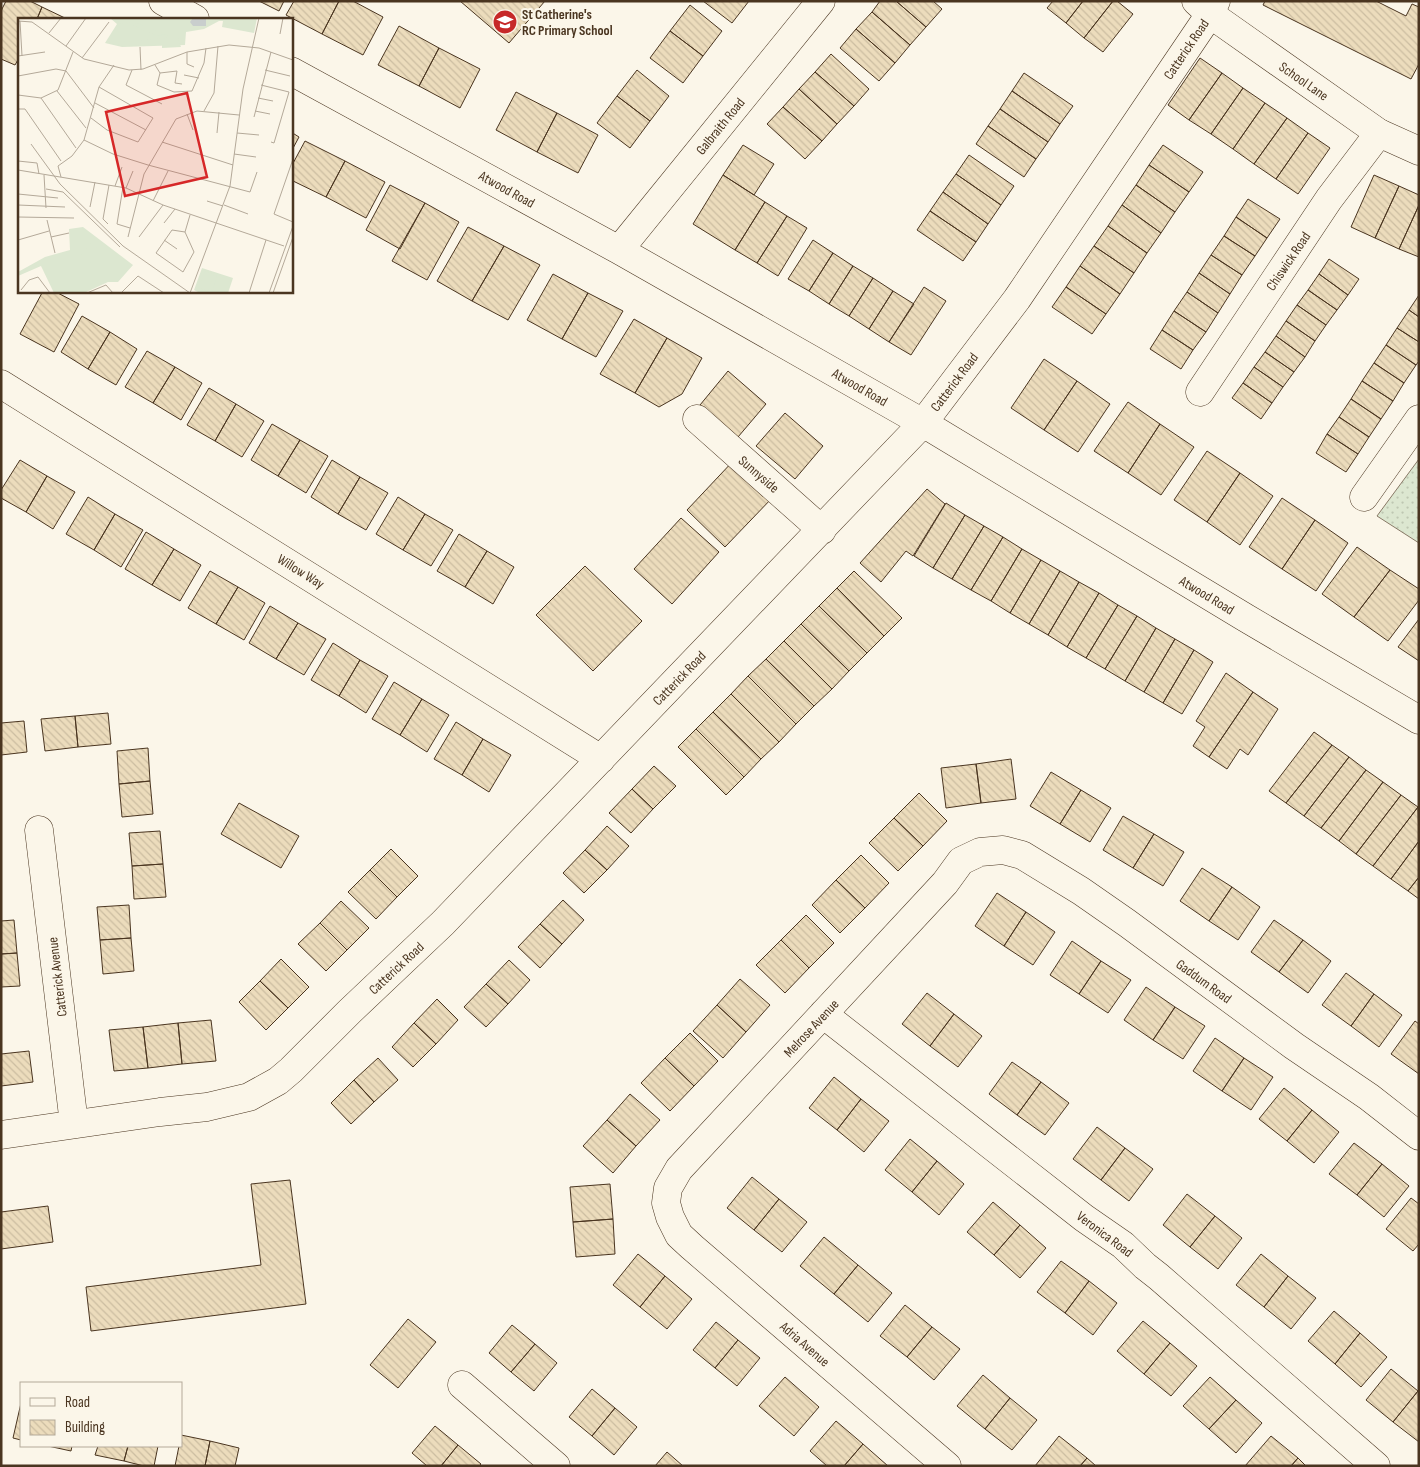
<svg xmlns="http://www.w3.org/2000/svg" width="1420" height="1467" font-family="'Sofia Sans Condensed',sans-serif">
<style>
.grass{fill:url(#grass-dots);stroke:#887966}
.building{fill:url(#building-back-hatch);stroke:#4a3520}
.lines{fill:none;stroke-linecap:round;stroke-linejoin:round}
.minor-casing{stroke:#4a3520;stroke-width:29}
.tertiary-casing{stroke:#4a3520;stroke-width:29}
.minor{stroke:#fbf6e9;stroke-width:28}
.tertiary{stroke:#fbf6e9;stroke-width:28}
.labels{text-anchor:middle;stroke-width:4;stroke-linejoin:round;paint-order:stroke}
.poi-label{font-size:14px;font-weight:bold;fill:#4a3520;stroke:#fbf6e9;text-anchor:start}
.street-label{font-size:14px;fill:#4a3520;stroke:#fbf6e9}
.inset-road{fill:none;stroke:#b4a999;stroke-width:1}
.view{fill:#d62828;fill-opacity:0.15;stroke:#d62828;stroke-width:2.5}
.inset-edge{fill:none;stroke:#4a3520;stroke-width:2.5}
</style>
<defs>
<pattern id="grass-dots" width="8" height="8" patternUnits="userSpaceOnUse" patternTransform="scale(1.25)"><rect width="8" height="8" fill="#dce7d0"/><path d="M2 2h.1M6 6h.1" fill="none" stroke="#bec7b2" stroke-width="1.8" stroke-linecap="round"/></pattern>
<pattern id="building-back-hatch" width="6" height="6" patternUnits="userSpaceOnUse" patternTransform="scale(1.25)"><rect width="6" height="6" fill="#ecdcbc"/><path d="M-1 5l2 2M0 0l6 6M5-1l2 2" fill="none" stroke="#ccbda1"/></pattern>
</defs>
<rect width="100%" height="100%" fill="#fbf6e9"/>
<path class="grass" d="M1419,459V543L1377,516Z"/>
<path class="building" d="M6,1H30L42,7L37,19H19V58L15,65L1,59V11Z
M259,1H284L279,11Z
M294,1H339L322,34L286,15Z
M339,1H353L383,17L363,55L322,34Z
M460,1H545L509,43Z
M703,1H749L732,23Z
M880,1H896L926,27L910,45L872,12Z
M896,1H933L942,9L926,27Z
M1053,1H1083L1066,23L1047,8Z
M1083,1H1113L1084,38L1066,23Z
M1113,1H1117L1133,14L1103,52L1084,38Z
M1265,1H1376L1406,16L1412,4L1419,7V64L1411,79L1263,5Z
M690,5L722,31L703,56L670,31Z
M42,7L67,19H37Z
M872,12L910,45L895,63L856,29Z
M399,26L439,48L419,86L378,65Z
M856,29L895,63L879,81L840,48Z
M670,31L703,56L683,83L650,58Z
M439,48L480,69L460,108L419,86Z
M831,54L869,89L854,106L815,72Z
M1200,58L1222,73L1189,120L1168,105Z
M637,70L669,96L650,121L617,96Z
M815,72L854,106L837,124L799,89Z
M1024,73L1073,106L1060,124L1012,91Z
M1222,73L1243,88L1211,134L1189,120Z
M1243,88L1265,103L1233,149L1211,134Z
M799,89L837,124L822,141L783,107Z
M1012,91L1060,124L1048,142L1000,109Z
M516,92L557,113L537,152L496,130Z
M617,96L650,121L630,148L597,123Z
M1265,103L1287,118L1254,164L1233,149Z
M783,107L822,141L805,159L767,124Z
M1000,109L1048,142L1036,159L988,126Z
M557,113L598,135L578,173L537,152Z
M1287,118L1308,133L1276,179L1254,164Z
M988,126L1036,159L1024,177L976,144Z
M291,132L299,137L291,152Z
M1308,133L1330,148L1298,194L1276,179Z
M305,141L345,161L326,197L291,180V167Z
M743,145L774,164L754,195L723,175Z
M1163,145L1203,172L1189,192L1149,165Z
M969,155L1014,186L1001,205L956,174Z
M345,161L385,182L366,218L326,197Z
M1149,165L1189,192L1175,212L1136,185Z
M956,174L1001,205L988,224L943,192Z
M723,175L765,202L735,250L693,224Z
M1374,175L1399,186L1375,238L1351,227Z
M390,185L425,203L400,249L366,230Z
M1136,185L1175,212L1161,233L1122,205Z
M1399,186L1419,195V205L1399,249L1375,238Z
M943,192L988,224L976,242L930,211Z
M1248,199L1280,219L1267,238L1236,217Z
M765,202L787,216L757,263L735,250Z
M425,203L459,222L427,280L392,261Z
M1122,205L1161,233L1147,253L1108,226Z
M1419,205V257L1399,249Z
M930,211L976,242L963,261L917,230Z
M787,216L807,228L778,276L757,263Z
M1236,217L1267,238L1255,256L1224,236Z
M1108,226L1147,253L1134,273L1094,246Z
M468,227L504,246L472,301L437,281Z
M1224,236L1255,256L1242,275L1211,255Z
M813,240L833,253L809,291L788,279Z
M504,246L540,265L508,320L472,301Z
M1094,246L1134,273L1120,294L1080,266Z
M833,253L853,266L829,304L809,291Z
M1211,255L1242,275L1230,294L1199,273Z
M1329,259L1359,279L1348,295L1319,274Z
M853,266L873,278L849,316L829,304Z
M1080,266L1120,294L1106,314L1066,287Z
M1199,273L1230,294L1218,313L1187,292Z
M553,274L588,293L562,339L527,320Z
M1319,274L1348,295L1337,310L1308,290Z
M873,278L893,291L869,329L849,316Z
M924,287L946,301L911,355L889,342Z
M1066,287L1106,314L1092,334L1052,307Z
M1308,290L1337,310L1326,325L1297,305Z
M43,291H54L79,304L54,352L20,334Z
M893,291L914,304L889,342L869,329Z
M1187,292L1218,313L1206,332L1174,311Z
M588,293L623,311L596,357L562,339Z
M1419,295V317L1409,310Z
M1297,305L1326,325L1315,341L1286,321Z
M1409,310L1419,317V342L1397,328Z
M1174,311L1206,332L1193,350L1162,330Z
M82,316L110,332L88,369L61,352Z
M634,319L667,338L635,393L600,374Z
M1286,321L1315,341L1305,357L1276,336Z
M1397,328L1419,342V361L1416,365L1386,345Z
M1162,330L1193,350L1181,369L1150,349Z
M110,332L137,349L116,385L88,369Z
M1276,336L1305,357L1294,372L1265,352Z
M667,338L702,358L682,394L659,407L635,393Z
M1386,345L1416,365L1404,383L1374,363Z
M147,351L175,367L153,403L125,387Z
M1265,352L1294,372L1283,387L1254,367Z
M1044,359L1077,381L1044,430L1011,408Z
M1374,363L1404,383L1393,401L1362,381Z
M175,367L202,383L181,420L153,403Z
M1254,367L1283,387L1272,403L1243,383Z
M728,371L766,404L738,437L700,405Z
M1077,381L1110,404L1078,452L1044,430Z
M1362,381L1393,401L1381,419L1351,399Z
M1243,383L1272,403L1261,419L1232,398Z
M209,388L236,404L215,441L187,425Z
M1351,399L1381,419L1369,437L1339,417Z
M1128,402L1160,424L1128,473L1094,451Z
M236,404L264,421L242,457L215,441Z
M785,413L823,446L795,479L756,446Z
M1339,417L1369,437L1358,454L1327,434Z
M272,424L300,440L278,476L251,460Z
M1160,424L1194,447L1161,495L1128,473Z
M1327,434L1358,454L1346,472L1316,453Z
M300,440L328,456L306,493L278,476Z
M1207,451L1240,473L1207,522L1174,500Z
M735,459L774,496L725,547L687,510Z
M20,460L47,476L26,512L1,498V490Z
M332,460L360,477L338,514L311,497Z
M1240,473L1273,496L1240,545L1207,522Z
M47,476L75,492L53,529L26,512Z
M360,477L388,493L366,530L338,514Z
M927,489L945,504L913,556L906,551L881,582L860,563Z
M88,497L115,514L94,550L66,534Z
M398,497L425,514L403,550L376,534Z
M1282,498L1315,520L1282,569L1249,547Z
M946,503L965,515L933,568L914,556Z
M115,514L143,530L121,567L94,550Z
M425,514L453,530L431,566L403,550Z
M965,515L984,526L952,579L933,568Z
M681,518L719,552L672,604L634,569Z
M1315,520L1348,543L1316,591L1282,569Z
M984,526L1003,537L971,590L952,579Z
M146,532L174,549L152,585L125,569Z
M459,534L487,551L465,587L437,571Z
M1003,537L1022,549L991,601L971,590Z
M1357,547L1390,570L1354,617L1322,594Z
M174,549L201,565L180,601L152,585Z
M1022,549L1041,560L1010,613L991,601Z
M487,551L514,567L493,604L465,587Z
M1041,560L1060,571L1029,624L1010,613Z
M585,566L642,621L593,671L536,615Z
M1390,570L1419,589V600L1388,641L1354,617Z
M210,571L238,587L216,624L188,608Z
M854,571L902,618L884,636L837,588Z
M1060,571L1079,582L1048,635L1029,624Z
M1079,582L1099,593L1067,647L1048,635Z
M238,587L265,603L244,640L216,624Z
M837,588L884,636L867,653L819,606Z
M1099,593L1118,605L1086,658L1067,647Z
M1118,605L1137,616L1105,669L1086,658Z
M270,606L298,623L276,659L249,643Z
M819,606L867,653L849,671L801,624Z
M1137,616L1156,628L1125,681L1105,669Z
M1419,619V661L1398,647Z
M298,623L326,639L304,675L276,659Z
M801,624L849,671L832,689L784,641Z
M1156,628L1175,639L1144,692L1125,681Z
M1175,639L1194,650L1163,703L1144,692Z
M784,641L832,689L814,706L766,659Z
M333,643L360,660L339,696L311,680Z
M1194,650L1213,662L1182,714L1163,703Z
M766,659L814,706L796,724L748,676Z
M360,660L388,676L366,713L339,696Z
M1226,673L1253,692L1209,757L1193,746L1205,727L1196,721Z
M748,676L796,724L779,742L731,694Z
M394,682L422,699L400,735L372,719Z
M1253,692L1278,709L1248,755L1240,749L1227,769L1209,757Z
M731,694L779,742L761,759L713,712Z
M422,699L449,715L427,752L400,735Z
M713,712L761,759L744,777L696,729Z
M108,713L111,744L78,747L75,716Z
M75,716L78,747L45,751L41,719Z
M24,721L27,752L1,755V723Z
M456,722L483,739L462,775L434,759Z
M696,729L744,777L726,795L678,747Z
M1314,732L1332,745L1286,803L1269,791Z
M483,739L511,755L489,792L462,775Z
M1332,745L1349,757L1304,816L1286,803Z
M148,748L150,781L119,784L117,751Z
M1349,757L1366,770L1321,828L1304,816Z
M1011,759L1016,799L981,803L976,764Z
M976,764L981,803L946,808L941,768Z
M654,766L676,786L653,809L632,789Z
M1366,770L1383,782L1339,841L1321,828Z
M1051,772L1081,790L1060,824L1030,806Z
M150,781L153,814L122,817L119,784Z
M1383,782L1401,795L1356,854L1339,841Z
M632,789L653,809L631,833L609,813Z
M1081,790L1111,808L1090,842L1060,824Z
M919,793L947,821L923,846L894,818Z
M1401,795L1418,807L1373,866L1356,854Z
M239,803L299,836L281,868L221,834Z
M1418,807L1419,841L1391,879L1373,866Z
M1123,816L1154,834L1133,868L1103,850Z
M894,818L923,846L898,871L869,843Z
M607,826L629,846L607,870L585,850Z
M160,831L163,864L132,866L129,833Z
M1154,834L1184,852L1163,886L1133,868Z
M1419,841V877L1408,891L1391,879Z
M391,849L418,876L397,897L370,870Z
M585,850L607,870L584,893L563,873Z
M861,855L889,883L865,908L836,880Z
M163,864L166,897L134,899L132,866Z
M1202,868L1232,887L1209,921L1180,901Z
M370,870L397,897L376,919L348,892Z
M1419,877V899L1408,891Z
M836,880L865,908L840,933L812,905Z
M1232,887L1260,907L1238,940L1209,921Z
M997,893L1026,912L1004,946L975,926Z
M563,900L584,920L562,944L540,924Z
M341,901L369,928L347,950L320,923Z
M129,905L131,938L100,940L97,907Z
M1026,912L1055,932L1033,965L1004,946Z
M806,915L834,943L809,968L781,940Z
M14,920L17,953L1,954V921Z
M1274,920L1303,940L1279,972L1251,952Z
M320,923L347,950L326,971L298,944Z
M540,924L562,944L540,968L518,947Z
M131,938L134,971L103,974L100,940Z
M781,940L809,968L785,993L756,965Z
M1303,940L1331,961L1308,993L1279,972Z
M1072,941L1101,961L1079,994L1050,975Z
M17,953L20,986L1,987V954Z
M281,959L309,987L288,1008L260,981Z
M509,960L530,980L508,1004L486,984Z
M1101,961L1131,980L1108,1013L1079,994Z
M1346,973L1374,994L1351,1026L1322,1005Z
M740,979L770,1005L746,1032L717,1005Z
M260,981L288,1008L266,1030L239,1002Z
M486,984L508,1004L486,1027L464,1007Z
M1146,987L1175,1007L1153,1040L1124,1020Z
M927,993L954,1014L930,1046L902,1024Z
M1374,994L1402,1015L1379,1047L1351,1026Z
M437,999L458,1020L436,1044L414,1023Z
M717,1005L746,1032L723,1058L693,1031Z
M1175,1007L1205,1026L1183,1059L1153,1040Z
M954,1014L982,1036L958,1067L930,1046Z
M211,1020L216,1061L182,1064L178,1023Z
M1415,1021L1419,1024V1074L1391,1054Z
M178,1023L182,1064L148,1068L143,1027Z
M414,1023L436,1044L413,1067L392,1047Z
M143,1027L148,1068L114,1071L109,1030Z
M690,1033L718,1061L694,1086L665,1058Z
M1215,1038L1244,1058L1222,1091L1193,1071Z
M29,1051L33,1082L1,1086V1054Z
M378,1058L398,1080L374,1102L354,1080Z
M665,1058L694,1086L670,1111L641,1083Z
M1244,1058L1273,1077L1251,1110L1222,1091Z
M1012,1062L1041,1082L1017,1115L989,1094Z
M834,1077L861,1099L837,1130L809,1108Z
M354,1080L374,1102L351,1124L331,1103Z
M1041,1082L1069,1103L1045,1135L1017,1115Z
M1284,1088L1312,1110L1287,1141L1259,1119Z
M630,1094L660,1120L636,1146L607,1120Z
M861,1099L889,1121L864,1152L837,1130Z
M1312,1110L1339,1132L1314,1163L1287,1141Z
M607,1120L636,1146L613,1173L583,1146Z
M1097,1127L1125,1148L1101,1180L1073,1159Z
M910,1139L937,1161L912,1192L885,1170Z
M1354,1143L1382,1164L1357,1195L1329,1174Z
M1125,1148L1153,1169L1129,1201L1101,1180Z
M937,1161L964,1184L939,1215L912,1192Z
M1382,1164L1409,1186L1384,1217L1357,1195Z
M752,1177L779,1199L754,1230L727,1208Z
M290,1180L306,1304L91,1331L86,1287L261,1265L251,1184Z
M610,1184L613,1219L573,1222L570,1187Z
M1187,1194L1215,1216L1190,1247L1163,1225Z
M1411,1198L1419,1204V1244L1413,1251L1386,1229Z
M779,1199L807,1222L782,1252L754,1230Z
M993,1202L1020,1225L994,1255L967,1232Z
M48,1206L53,1242L1,1249V1212Z
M1215,1216L1242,1238L1218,1269L1190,1247Z
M613,1219L615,1254L576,1257L573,1222Z
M1020,1225L1046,1248L1020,1278L994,1255Z
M824,1237L858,1265L834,1294L800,1266Z
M638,1254L665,1276L640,1307L613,1285Z
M1261,1254L1288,1276L1264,1307L1236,1285Z
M1061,1261L1089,1281L1065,1313L1037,1292Z
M858,1265L892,1293L868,1322L834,1294Z
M665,1276L692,1299L667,1329L640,1307Z
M1288,1276L1316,1298L1291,1329L1264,1307Z
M1089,1281L1117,1303L1093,1335L1065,1313Z
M905,1305L932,1327L907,1357L880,1336Z
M1334,1311L1360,1333L1335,1364L1308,1341Z
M408,1319L436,1342L398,1388L370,1365Z
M1143,1321L1170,1343L1144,1374L1117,1351Z
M716,1322L738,1340L715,1368L693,1350Z
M512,1325L535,1344L511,1372L489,1353Z
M932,1327L960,1349L934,1380L907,1357Z
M1360,1333L1387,1357L1361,1387L1335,1364Z
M738,1340L760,1358L737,1386L715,1368Z
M1170,1343L1197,1366L1171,1396L1144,1374Z
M535,1344L557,1363L534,1391L511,1372Z
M1391,1369L1418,1391L1393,1422L1366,1400Z
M983,1375L1010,1398L985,1429L957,1406Z
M785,1377L819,1407L794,1436L759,1406Z
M1210,1377L1236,1400L1209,1429L1183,1406Z
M592,1389L615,1408L592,1436L569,1417Z
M1418,1391H1419V1442L1393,1422Z
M1010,1398L1037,1420L1012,1450L985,1429Z
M1236,1400L1262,1423L1236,1453L1209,1429Z
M21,1403V1440L13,1438Z
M615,1408L637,1427L614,1455L592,1436Z
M836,1421L863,1444L844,1466H827L810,1451Z
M435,1426L458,1445L441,1466H427L412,1453Z
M181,1435L210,1441L205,1466H175L179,1446H181Z
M1059,1436L1087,1458L1080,1466H1035Z
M1271,1436L1298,1458L1291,1466H1245Z
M210,1441L239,1448L235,1466H205Z
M863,1444L888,1466H844Z
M458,1445L481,1464L479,1466H441Z
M48,1446H72L71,1451Z
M98,1446H128L124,1461L95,1455Z
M128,1446H158L154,1466H144L124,1461Z
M667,1452L683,1466H655Z
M1087,1458L1096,1466H1080Z
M1298,1458L1306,1466H1291Z"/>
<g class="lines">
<defs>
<path id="minor" d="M163,1L195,19
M291,71L619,250L923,423L1246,618L1419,720
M619,250L821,1
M1,384L601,759
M1200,392L1329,199L1379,133
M697,419L822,530
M1364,497L1419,419
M39,830L74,1124
M823,1014L1084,1218L1123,1245L1145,1266L1159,1277L1376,1466
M1,1135L160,1112L207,1107L249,1097L278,1081L291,1070L349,1012L443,923L923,423L1017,299L1210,14L1216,1
M462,1385L556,1466
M947,1466L692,1247L679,1235L670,1217L666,1203L668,1188L679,1169L945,883L961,861L980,852L1003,850L1022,855L1081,891L1127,923L1294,1046L1369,1097L1419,1136"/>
<path id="tertiary" d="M1196,1L1210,14L1379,133L1419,151"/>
</defs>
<use href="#minor" class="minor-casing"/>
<use href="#tertiary" class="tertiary-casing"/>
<use href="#minor" class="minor"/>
<use href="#tertiary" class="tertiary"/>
</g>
<defs>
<symbol id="school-disc" viewBox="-11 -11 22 22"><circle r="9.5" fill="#c62828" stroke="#fbf6e9"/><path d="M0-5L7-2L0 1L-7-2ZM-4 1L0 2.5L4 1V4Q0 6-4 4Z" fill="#fff"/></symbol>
</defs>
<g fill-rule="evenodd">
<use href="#school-disc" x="491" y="8" width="28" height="28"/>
</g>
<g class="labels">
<g class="poi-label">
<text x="522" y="19">St Catherine's<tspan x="522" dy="16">RC Primary School</tspan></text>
</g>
<g class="street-label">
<text transform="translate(1186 49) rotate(-56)" y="5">Catterick Road</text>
<text transform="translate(1304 81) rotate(35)" y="5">School Lane</text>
<text transform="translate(720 126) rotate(-51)" y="5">Galbraith Road</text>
<text transform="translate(507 189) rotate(29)" y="5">Atwood Road</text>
<text transform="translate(1288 261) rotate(-56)" y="5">Chiswick Road</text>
<text transform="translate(954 382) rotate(-53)" y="5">Catterick Road</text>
<text transform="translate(860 387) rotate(30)" y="5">Atwood Road</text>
<text transform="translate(759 474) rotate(41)" y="5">Sunnyside</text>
<text transform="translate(301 571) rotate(32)" y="5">Willow Way</text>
<text transform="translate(1207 595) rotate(31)" y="5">Atwood Road</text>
<text transform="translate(679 678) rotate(-46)" y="5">Catterick Road</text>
<text transform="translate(396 968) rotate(-43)" y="5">Catterick Road</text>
<text transform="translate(57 977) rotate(-97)" y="5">Catterick Avenue</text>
<text transform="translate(1204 981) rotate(36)" y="5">Gaddum Road</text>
<text transform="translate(811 1028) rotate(-47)" y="5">Melrose Avenue</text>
<text transform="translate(1105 1234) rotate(37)" y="5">Veronica Road</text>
<text transform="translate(805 1344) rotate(41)" y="5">Adria Avenue</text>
</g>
</g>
<g transform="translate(18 18)">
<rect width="275" height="275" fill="#fbf6e9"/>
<path d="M92,0H239L236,15L204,9L205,3H201L186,11L168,14L167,27L104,29L87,25L99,6ZM65,209L115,247L100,264H90L66,275H36L23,248L0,258V254L27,239L52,232L51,211ZM184,250L215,260L210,275H182L176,272Z" fill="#dce7d0"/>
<path d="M107,4L122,6L148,16L139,18ZM102,5L105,6L102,20L105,24L148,20L150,17L160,20L163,29L144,30V26L105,28L90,24Z" fill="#dce7d0"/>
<path d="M73,225L90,239L81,251L63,237ZM187,253L196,256L190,273L181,270ZM199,257L213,262L209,275H194Z" fill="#dce7d0"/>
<path d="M175,0H188V8H175L172,4Z" fill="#c9cecd"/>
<path class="inset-road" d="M0,3L14,4L66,41L111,52L125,51L169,34L211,27L241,30L275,42M2,3L4,38M31,15L43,0M262,16L265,0M48,28L68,0M122,29L123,52M169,34V46L176,49M0,38L27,34M64,40L91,4M137,47L142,55L139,67L156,74L174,73L186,45L188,30M114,52L108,67L144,86M247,52L272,58M142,55L159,53L157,65L164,66M166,57L181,60M0,58L38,51L48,53L76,90M243,67L271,74L256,125L253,124M39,73L68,110M0,77L23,80L58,130M23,80L40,72L55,34M240,80L255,83M77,85L128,112M0,91H7L43,143M186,93L196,75L200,28M237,93L252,96M169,96L175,112M236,99L253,34M73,100L89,112L120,124L135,100L81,69M199,115L201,94M219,115L241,117M66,122L95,136L130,147L232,174L239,154M144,124L215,147M13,126L42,166L105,228L172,275M216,136L238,139M275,141L256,196L275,204M0,143L19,145L21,156M0,152L108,170L145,187L266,228M26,157L28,190M43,159L40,148L54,138L66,122L81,69L96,47M97,168L104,149M105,169L99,206L112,210M108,170L115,153M28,171L45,174L102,229M0,176L40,180M135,183L150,153M189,183L205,188M0,187L47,189M206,187L230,196M72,189L77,164M0,199L56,200M29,202L37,235M146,205L157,191M90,206L85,201L91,167M167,214L154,212L138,235L165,254L176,234L167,214L172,197M33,219L51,215M110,219L126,156L158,101L179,93L221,97M121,219L145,187M0,222L31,213M146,222L159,231M3,272L11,262L20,259L32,275M69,275L88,267L95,275M103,275L120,258L146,275M172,275L212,168L225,71L241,0M231,275L248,222M251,275L275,208M255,275L275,219"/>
<path class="view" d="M169,75L189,159L107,178L88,94Z"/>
<rect width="275" height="275" class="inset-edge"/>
</g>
<rect width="1420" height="1467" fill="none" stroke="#4a3520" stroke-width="5"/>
<rect x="20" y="1382" width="162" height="65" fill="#fbf6e9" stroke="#b4a999"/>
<rect x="30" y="1398" width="25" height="8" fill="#fbf6e9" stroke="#b4a999"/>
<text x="65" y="1407" font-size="15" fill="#4a3520">Road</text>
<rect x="30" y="1420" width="25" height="15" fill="url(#building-back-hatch)" stroke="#b4a999"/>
<text x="65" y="1432" font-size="15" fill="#4a3520">Building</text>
</svg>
